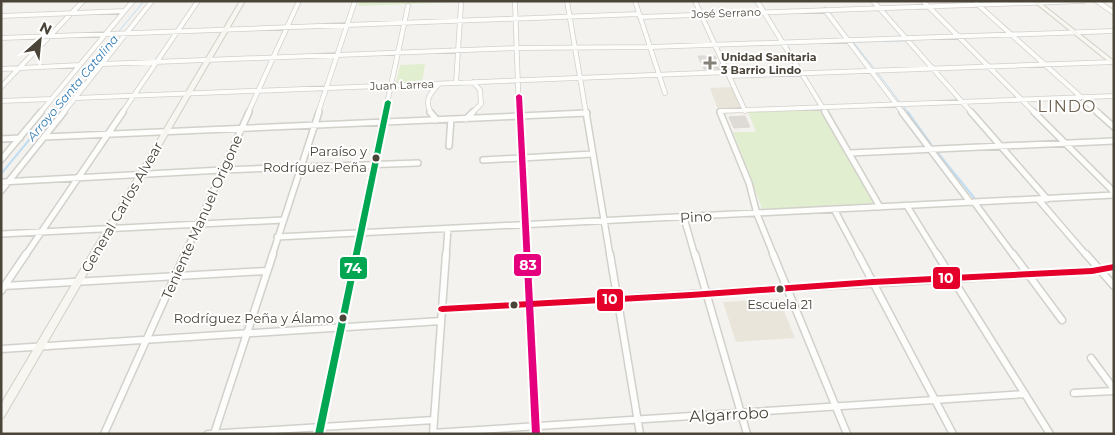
<svg xmlns="http://www.w3.org/2000/svg" width="1115" height="435" font-family="Montserrat,sans-serif">
<style>
.education{fill:#eae5da}
.green{fill:#e1eecf}
.lines{fill:none;stroke-linecap:round;stroke-linejoin:round}
.stream-far1{stroke:#c0ddf1;stroke-width:1}
.stream{stroke:#c0ddf1;stroke-width:2}
.building{fill:#dedbd6;stroke:#dcd9d4}
.street-far2-casing{stroke:#d2d0cb;stroke-width:5.5}
.street-far1-casing{stroke:#d2d0cb;stroke-width:8}
.street-casing{stroke:#d2d0cb;stroke-width:9}
.secondary-casing{stroke:#d3cfc5;stroke-width:2}
.street-far2{stroke:#fdfdfc;stroke-width:4}
.street-far1{stroke:#fdfdfc;stroke-width:5}
.street{stroke:#fdfdfc;stroke-width:6}
.secondary{fill:#f7f6f1;fill-rule:evenodd}
.bus-1-casing{stroke:#fff;stroke-width:4}
.bus-2-casing{stroke:#fff;stroke-width:4}
.bus-3-casing{stroke:#fff;stroke-width:4}
.bus-1{fill:#e4002b;fill-rule:evenodd}
.bus-2{fill:#00a651;fill-rule:evenodd}
.bus-3{fill:#e5007d;fill-rule:evenodd}
.poi-dot{fill:#868178;stroke:#fff;stroke-width:2}
.bus-dot{fill:#4b4439;stroke:#fff;stroke-width:2}
.labels{text-anchor:middle;stroke-width:4;stroke-linejoin:round;paint-order:stroke}
.far-street-label{font-size:11px;fill:#4b4439;stroke:#fff}
.far-poi-label{font-size:11px;font-weight:bold;fill:#4b4439;stroke:#fff;text-anchor:start}
.far-water-label{font-size:12px;font-style:italic;fill:#2e7ab2;stroke:#fff}
.bus-label{font-size:13px;fill:#4b4439;stroke:#fff;text-anchor:end}
.street-label{font-size:14px;fill:#4b4439;stroke:#fff}
.quarter-label{font-size:16px;letter-spacing:1px;fill:#6e6250;stroke:#fff}
.near-street-label{font-size:16px;fill:#4b4439;stroke:#fff}
.line-badge{stroke:#fff;stroke-width:2}
.badge-label{font-size:14px;text-anchor:middle;font-weight:bold;fill:#fff}
</style>
<rect width="100%" height="100%" fill="#f4f2ee"/>
<path class="education" d="M733,87L742,109L718,110L710,88Z
M779,299L795,338L736,342L723,302Z"/>
<path class="green" d="M360,1H484L358,6Z
M425,64L422,83L396,84L400,65Z
M818,110L822,112L876,204L873,206L763,211L733,132H756L748,112Z"/>
<g class="lines">
<path class="stream-far1" d="M874,68L853,42L905,41
M877,72L899,101
M904,107L909,113
M51,113L144,1"/>
<path class="stream" d="M908,112L931,144
M938,153L976,200
M1,174L52,112"/>
</g>
<path class="building" d="M698,56H715L721,69H704Z
M745,116L750,127L734,128L729,117Z"/>
<g class="lines">
<defs>
<path id="street-far2" d="M567,1L586,113
M635,1L665,93
M695,1L745,111
M757,1L826,113
M873,1L972,113
M923,1L1035,113
M1097,1L1114,13
M1,3L3,1
M515,3L519,113
M976,3L1099,113
M825,10L903,113
M1,16L125,11
M640,17L1083,1
M1,38L639,14
M103,64L516,48L650,47L1114,31
M1,69L80,65
M730,76L1114,62
M456,83L461,4
M1,87L83,1
M76,98L728,72
M1,101L51,99
M40,113L133,1
M63,113L152,1
M122,113L198,1
M248,113L299,1
M318,113L355,1
M385,113L408,6
M431,113C424,101 430,93 439,84
M472,113L481,104L480,90L473,82
M582,113H587
M721,113L720,111L1114,96"/>
<path id="street-far1" d="M430,112L437,120
M519,112L527,256
M586,112L610,256
M720,112L749,183L757,214L774,256
M825,112L880,207
M902,112L970,202
M971,112L1047,199
M1034,112L1114,192
M1097,112L1114,127
M466,119L473,112
M44,137L587,113
M1,139L20,138
M449,146L451,119
M850,153L1114,141
M1,160L41,112
M483,160L593,154
M1,182L222,170L418,163
M1,191L64,112
M1038,199L1087,256
M974,202L1014,256
M907,206L938,256
M834,209L859,256
M684,218L695,256
M1,234L283,220
M277,237L1114,195
M25,256L123,112
M184,256L249,112
M272,256L319,112
M355,256L385,112
M446,256L448,229"/>
<path id="street" d="M527,254L536,434
M610,254L640,434
M695,254L747,434
M773,254L847,434
M858,254L953,434
M937,254L1050,434
M1013,254L1062,320
M1086,254L1114,286
M4,286L266,271
M1,291L26,254
M442,309C659,297 875,282 1092,271L1114,267
M1,349L441,321
M1091,358L1114,389
M1074,393L1114,391
M433,433L1025,394
M104,434L185,254
M208,434L434,420
M214,434L273,254
M319,434L355,254
M433,434L446,254"/>
<path id="secondary" d="M240,1H245L4,417L1,419V404Z
M1033,1H1038L1114,61V66Z"/>
</defs>
<use href="#street-far2" class="street-far2-casing"/>
<use href="#street-far1" class="street-far1-casing"/>
<use href="#street" class="street-casing"/>
<use href="#secondary" class="secondary-casing"/>
<use href="#street-far2" class="street-far2"/>
<use href="#street-far1" class="street-far1"/>
<use href="#street" class="street"/>
<use href="#secondary" class="secondary"/>
<defs>
<path id="bus-1" d="M1114,264V270L1092,274L873,285L691,298L442,312L439,311L438,309L439,307L442,306L691,292L873,279L1092,268Z"/>
<path id="bus-2" d="M388,100L391,102L323,434H315L385,102Z"/>
<path id="bus-3" d="M519,94L522,96L540,434H532L516,96Z"/>
</defs>
<use href="#bus-1" class="bus-1-casing"/>
<use href="#bus-2" class="bus-2-casing"/>
<use href="#bus-3" class="bus-3-casing"/>
<use href="#bus-1" class="bus-1"/>
<use href="#bus-2" class="bus-2"/>
<use href="#bus-3" class="bus-3"/>
</g>
<path class="poi-dot" d="M707.5 55.5h5v5h5v5h-5v5h-5v-5h-5v-5h5z"/>
<g class="bus-dot">
<circle cx="376" cy="158" r="4.5"/>
<circle cx="780" cy="289" r="4.5"/>
<circle cx="514" cy="305" r="4.5"/>
<circle cx="343" cy="318" r="4.5"/>
</g>
<g class="labels">
<g class="far-street-label">
<text transform="translate(726 13) rotate(-2)" y="4">José Serrano</text>
<text transform="translate(402 85) rotate(-2)" y="4">Juan Larrea</text>
</g>
<g class="far-poi-label">
<text x="721" y="61">Unidad Sanitaria<tspan x="721" dy="13">3 Barrio Lindo</tspan></text>
</g>
<g class="far-water-label">
<text transform="translate(73 88) rotate(-50)" y="4">Arroyo Santa Catalina</text>
</g>
<g class="bus-label">
<text x="367" y="156">Paraíso y<tspan x="367" dy="16">Rodríguez Peña</tspan></text>
<text x="780" y="309" text-anchor="middle">Escuela 21</text>
<text x="334" y="323">Rodríguez Peña y Álamo</text>
</g>
<g class="street-label">
<text transform="translate(122 207) rotate(-60)" y="5">General Carlos Alvear</text>
<text transform="translate(202 217) rotate(-66)" y="5">Teniente Manuel Origone</text>
<text transform="translate(696 217) rotate(-3)" y="5">Pino</text>
</g>
<g class="quarter-label">
<text x="1067" y="112">LINDO</text>
</g>
<g class="near-street-label">
<text transform="translate(729 414) rotate(-3)" y="6">Algarrobo</text>
</g>
</g>
<g class="line-badge">
<rect x="513" y="253" width="29" height="24" rx="5" fill="#e5007d"/>
<rect x="339" y="256" width="29" height="24" rx="5" fill="#00a651"/>
<rect x="932" y="266" width="29" height="24" rx="5" fill="#e4002b"/>
<rect x="596" y="288" width="28" height="24" rx="5" fill="#e4002b"/>
</g>
<g class="badge-label">
<text x="528" y="270">83</text>
<text x="353" y="273">74</text>
<text x="946" y="283">10</text>
<text x="610" y="304">10</text>
</g>
<rect width="1115" height="435" fill="none" stroke="#4b4439" stroke-width="5"/>
<g transform="translate(40 40) rotate(27)" stroke="#ffffff" stroke-width="4" paint-order="stroke">
<path d="M0-4L9 19L0 12L-9 19Z" fill="#4b4439"/>
<text y="-8" font-size="14" font-weight="bold" text-anchor="middle" fill="#4b4439">N</text>
</g>
</svg>
